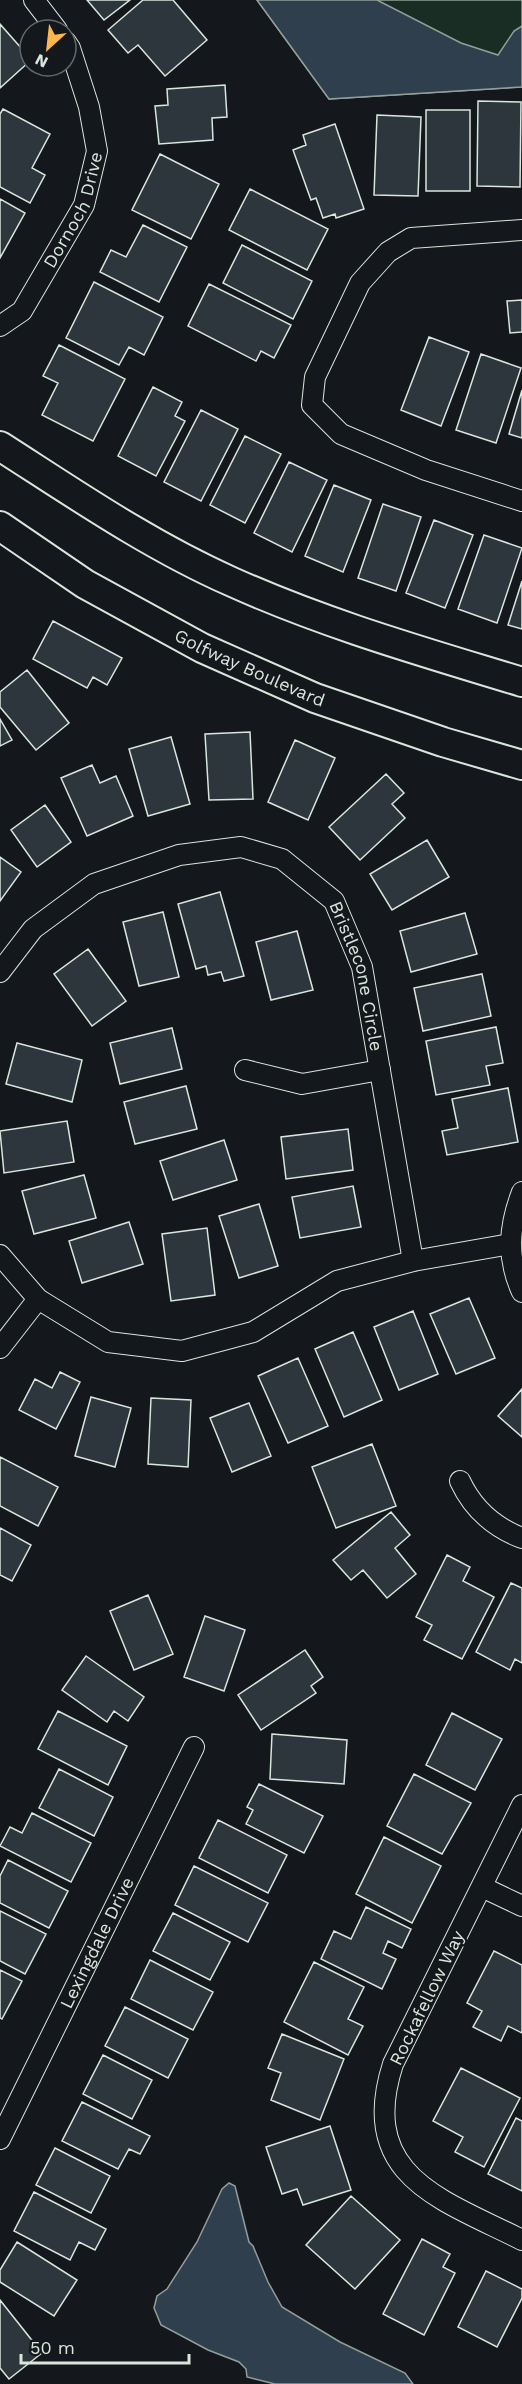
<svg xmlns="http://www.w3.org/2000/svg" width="522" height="2384" font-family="'Work Sans',sans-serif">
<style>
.green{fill:#1a2d24;stroke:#939e99;stroke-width:1.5}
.water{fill:#2f3f4d;stroke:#939e99;stroke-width:1.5}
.building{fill:#2c363c;stroke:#d8e6dc;stroke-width:1.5}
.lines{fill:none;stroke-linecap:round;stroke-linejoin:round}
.street-casing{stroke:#d8e6dc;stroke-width:22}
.secondary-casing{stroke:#d8e6dc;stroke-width:32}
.street{stroke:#14181c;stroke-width:20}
.secondary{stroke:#14181c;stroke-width:28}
.labels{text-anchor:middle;stroke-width:4.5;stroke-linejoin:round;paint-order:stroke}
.street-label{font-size:18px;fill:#d8e6dc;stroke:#14181c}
</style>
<rect width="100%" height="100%" fill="#14181c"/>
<path class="green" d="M257,0H522V87L329,99Z"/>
<path class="water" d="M257,0H377L461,43L498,55L514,31L522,26V87L329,99Z
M229,2183L235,2186L249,2242L253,2246L268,2282L282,2307L340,2342L405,2373L413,2384H275L247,2377L246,2369L239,2362L208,2350L161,2325L154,2308L157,2296L167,2289L197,2242L222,2189Z"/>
<path class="building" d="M87,0H130L104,20Z
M143,0H173L207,40L165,76L138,45L128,53L108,30Z
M0,24L30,58V61L0,88Z
M225,85L227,117L212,118L213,140L159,144L155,106L168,105L167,89Z
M478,101L521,102L520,187L477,186Z
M3,109L50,134L32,168L45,175L30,203L0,187V114Z
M426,110H470V191H426Z
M377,115L421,117L418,196L374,195Z
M335,124L364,209L336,218L335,214L323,218L316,198L311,200L293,150L306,145L303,135Z
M160,154L219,184L191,239L132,210Z
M250,189L328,229L307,270L229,230Z
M0,199L25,213L0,258Z
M143,225L187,247L159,302L100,272L111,250L126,257Z
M242,245L312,281L293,319L223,283Z
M94,282L163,317L144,355L129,347L119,365L66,338Z
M209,284L291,325L274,358L261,351L256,361L188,326Z
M522,300V332L510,333L507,301Z
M429,337L469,352L441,426L401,410Z
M59,345L125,379L93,441L42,415L58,383L43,376Z
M481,354L521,368L496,443L456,430Z
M153,387L182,402L175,416L185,421L156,476L118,456Z
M522,390V438L509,434Z
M201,410L238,429L201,501L164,482Z
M245,436L281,454L245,523L210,505Z
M289,462L327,480L292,552L254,533Z
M334,485L371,500L343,572L305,556Z
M383,504L421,517L396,591L358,578Z
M434,520L473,535L445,608L406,593Z
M484,535L522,548L497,623L458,609Z
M522,581V629L508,625Z
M53,621L122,658L107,685L93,677L87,688L33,659Z
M27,670L69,723L36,750L0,707V692Z
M0,719L12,740L0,746Z
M250,732L253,799L209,800L205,734Z
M171,737L190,804L148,816L129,749Z
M295,740L335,758L308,820L268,802Z
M92,765L100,783L116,776L133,816L87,836L61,778Z
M386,774L404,793L392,804L405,818L360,860L329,827Z
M45,805L71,842L37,867L11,830Z
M427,840L449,877L392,910L370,874Z
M0,857L21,872L0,901Z
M220,892L244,976L224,981L221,972L208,975L206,966L196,969L178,904Z
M163,912L179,977L139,986L123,922Z
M465,913L477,954L411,972L400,931Z
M297,931L313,990L271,1000L256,942Z
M88,949L126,1001L92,1026L54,974Z
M482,974L491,1016L423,1031L414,988Z
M496,1027L503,1063L486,1066L490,1085L436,1095L426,1041Z
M172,1028L182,1069L120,1084L110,1043Z
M17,1043L82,1060L72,1102L6,1084Z
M186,1086L197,1129L135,1144L124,1102Z
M508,1088L518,1142L447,1155L442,1131L458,1128L452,1099Z
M67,1121L74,1162L4,1173L0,1131Z
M348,1129L353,1170L286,1179L281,1137Z
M224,1140L237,1180L173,1200L160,1161Z
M84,1175L96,1218L34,1234L22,1191Z
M353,1186L361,1227L300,1238L292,1197Z
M259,1204L278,1266L239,1278L219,1216Z
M129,1222L143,1264L82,1283L69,1241Z
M207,1228L215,1295L171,1301L162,1234Z
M469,1298L495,1358L456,1374L430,1314Z
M413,1311L438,1374L399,1390L374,1327Z
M353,1332L382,1400L344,1417L315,1349Z
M298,1358L328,1426L288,1443L258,1376Z
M60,1372L80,1382L56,1429L19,1410L35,1379L52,1388Z
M522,1389V1437L498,1416Z
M91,1397L131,1408L115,1467L75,1456Z
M151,1398L191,1400L188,1467L148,1464Z
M249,1403L271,1456L232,1472L210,1418Z
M372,1444L396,1506L336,1528L312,1467Z
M0,1457L58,1487L38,1526L0,1506Z
M391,1512L410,1535L395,1548L416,1574L387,1598L363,1570L351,1580L333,1560Z
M0,1528L31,1545L12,1581L0,1575Z
M447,1555L470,1567L463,1581L494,1597L462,1659L424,1640L432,1625L416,1617Z
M511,1583L522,1588V1663L515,1659L510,1670L476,1652Z
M148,1595L173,1654L134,1670L110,1611Z
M205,1616L245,1630L224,1691L184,1677Z
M305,1650L323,1677L311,1686L316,1693L261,1730L238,1695Z
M86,1656L144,1697L128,1721L114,1711L107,1722L62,1690Z
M58,1711L127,1746L108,1785L38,1749Z
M452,1713L502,1739L475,1790L426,1765Z
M272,1734L347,1740L344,1784L270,1779Z
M59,1769L113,1797L94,1836L39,1808Z
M414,1774L471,1803L442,1854L387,1826Z
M259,1784L323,1816L304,1853L246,1824L253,1810L247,1807Z
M32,1813L91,1843L71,1882L0,1846L10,1827L22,1833Z
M218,1820L287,1855L268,1893L199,1858Z
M384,1837L441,1866L412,1923L356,1894Z
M8,1860L68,1891L49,1928L0,1903V1876Z
M194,1866L268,1903L248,1942L175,1905Z
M366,1907L411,1929L402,1948L388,1941L383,1953L396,1959L382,1989L321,1959L334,1931L351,1939Z
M0,1911L46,1934L25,1974L0,1961Z
M173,1913L230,1942L210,1980L153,1951Z
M494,1951L522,1965V2033L508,2026L501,2041L473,2027L482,2011L467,2003Z
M150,1960L213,1992L193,2030L131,1999Z
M314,1962L364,1987L348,2019L363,2026L348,2055L284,2022Z
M0,1970L22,1981L2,2019L0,2018Z
M125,2007L188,2039L168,2078L105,2046Z
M282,2034L344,2059L320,2120L271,2100L281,2073L268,2068Z
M103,2055L152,2080L132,2119L83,2094Z
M461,2068L520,2098L484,2167L455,2152L463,2137L433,2121Z
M82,2102L150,2136L140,2154L129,2149L118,2169L62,2141Z
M516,2118L522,2121V2191L488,2174Z
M330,2126L351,2190L303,2205L297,2189L282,2194L266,2147Z
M55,2148L110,2176L91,2213L36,2185Z
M34,2192L106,2229L95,2250L79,2242L70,2260L14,2231Z
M351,2196L400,2240L355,2289L306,2245Z
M422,2239L450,2254L443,2267L455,2273L424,2335L383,2314Z
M17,2242L77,2280L54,2316L0,2282V2270Z
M486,2271L522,2289V2298L497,2347L458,2327Z
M0,2300L42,2353L9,2379L0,2368Z"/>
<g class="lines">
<defs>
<g id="street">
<path d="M34,0L57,30"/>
<path d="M522,230L411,238L388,252L360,283L315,377L312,405L341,434L426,470L522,501"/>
<path id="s1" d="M0,326L22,311L84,205L97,151L89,107L70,48L66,42"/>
<path id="s2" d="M0,972L33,929L94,884L179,855L241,847L282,859L334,901L362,967L413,1261"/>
<path d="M245,1070L302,1084L380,1070"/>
<path d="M522,1192C509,1226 506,1257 522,1292"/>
<path d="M0,1255L38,1299L108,1342L182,1351L253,1332L337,1281L413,1261L510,1244"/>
<path d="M0,1348L38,1299"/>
<path d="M460,1481C473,1509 493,1527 522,1538"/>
<path d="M522,1805L393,2064C357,2176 441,2199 522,2240"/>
<path d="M482,1887L522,1906"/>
<path id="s3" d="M0,2139L194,1747"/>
</g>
<g id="secondary">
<path d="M0,446C75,494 149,545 230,581C325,624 424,652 522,682"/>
<path id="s4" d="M0,526L85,584L202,648L315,698L443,742L522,765"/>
</g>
</defs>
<use href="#street" class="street-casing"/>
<use href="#secondary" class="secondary-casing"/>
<use href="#street" class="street"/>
<use href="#secondary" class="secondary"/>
</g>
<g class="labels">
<g class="street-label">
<text dy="6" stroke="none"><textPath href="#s1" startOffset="141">Dornoch Drive</textPath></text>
<text dy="6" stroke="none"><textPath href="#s4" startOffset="288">Golfway Boulevard</textPath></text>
<text dy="6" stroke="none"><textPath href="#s2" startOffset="471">Bristlecone Circle</textPath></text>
<text dy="6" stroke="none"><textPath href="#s3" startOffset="219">Lexingdale Drive</textPath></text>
<text transform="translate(427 1998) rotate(-64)" y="6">Rockafellow Way</text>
</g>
</g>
<g transform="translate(48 48) rotate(207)"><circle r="28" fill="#14181c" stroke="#626a69" stroke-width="1.5"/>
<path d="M0-4.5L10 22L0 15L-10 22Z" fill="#ffb74d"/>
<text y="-9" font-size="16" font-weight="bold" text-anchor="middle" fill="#d8e6dc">N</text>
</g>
<path d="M21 2354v9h168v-9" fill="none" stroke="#d8e6dc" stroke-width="3"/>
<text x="30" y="2354" font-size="18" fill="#d8e6dc" stroke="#14181c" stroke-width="4.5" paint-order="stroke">50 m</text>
</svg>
